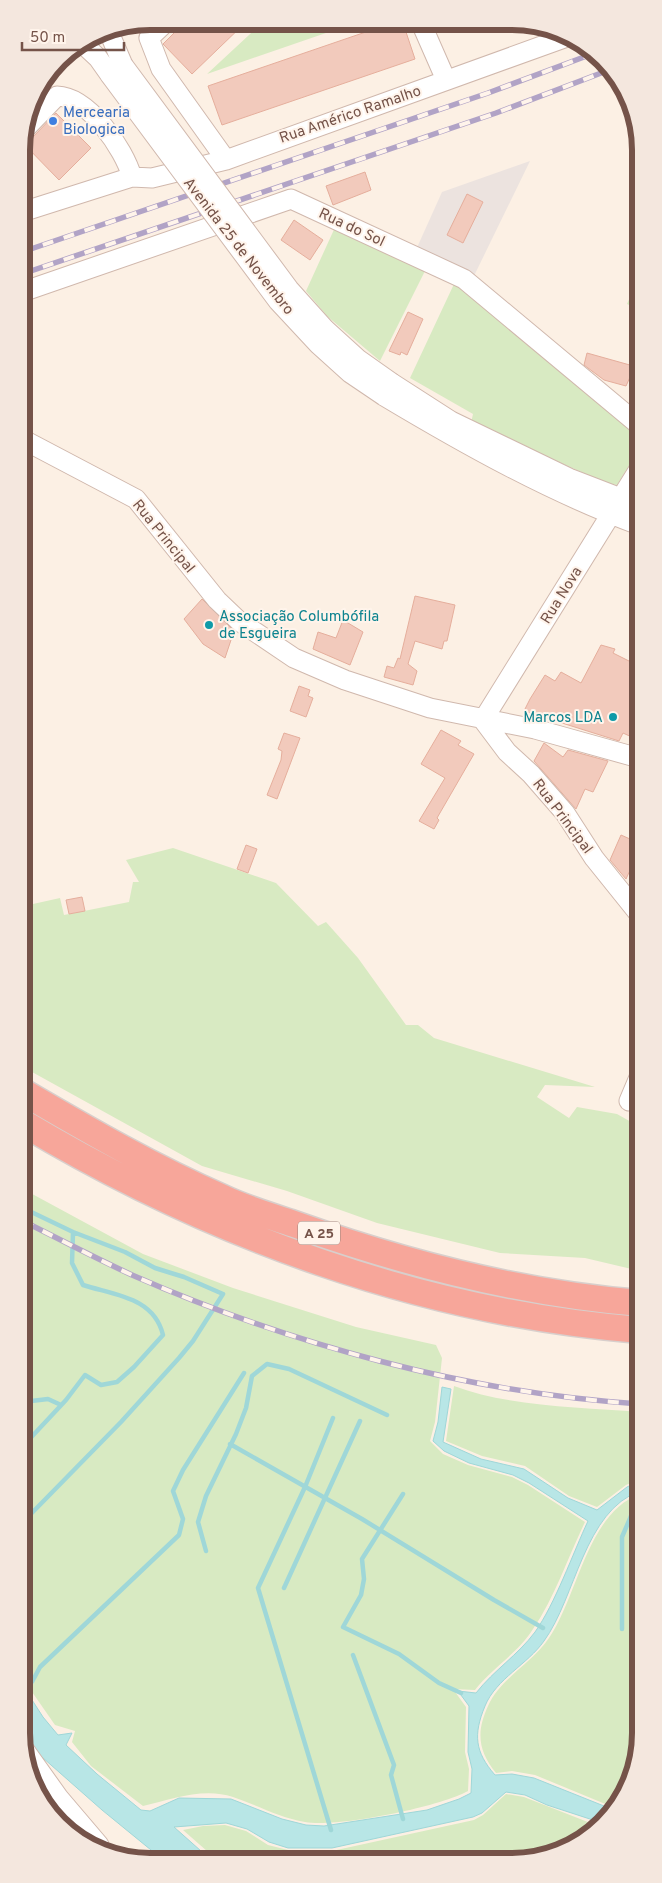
<svg xmlns="http://www.w3.org/2000/svg" width="662" height="1883" font-family="Overpass,sans-serif">
<style>
.industrial{fill:#ece3df}
.green{fill:#d8eac2}
.water{fill:#b8e6e6;stroke:#9fd7d8}
.lines{fill:none;stroke-linecap:round;stroke-linejoin:round}
.stream{stroke:#9fd7d8;stroke-width:4.5}
.building{fill:#f2cabc;stroke:#e5ae9c}
.minor-casing{stroke:#d0b8ad;stroke-width:21}
.highway-casing{stroke:#d8cfcc;stroke-width:29}
.minor{stroke:#fff;stroke-width:19}
.highway{stroke:#f7a69a;stroke-width:26}
.rail-casing{stroke:#b1a3c6;stroke-width:5.5}
.rail{stroke:#fff4eb;stroke-width:4;stroke-dasharray:11;stroke-linecap:butt}
.minor-bridge-casing{stroke:#d0b8ad;stroke-width:21;stroke-linecap:butt}
.minor-bridge{stroke:#fff;stroke-width:19}
.shop-dot{fill:#3f7fe0;stroke:#fff4eb;stroke-width:2}
.culture-dot{fill:#0f9aa8;stroke:#fff4eb;stroke-width:2}
.labels{text-anchor:middle;stroke-width:4;stroke-linejoin:round;paint-order:stroke}
.shield{fill:#fff4eb;stroke:#9e837a;stroke-width:1}
.shield-label{font-size:14px;font-weight:bold;fill:#755349}
.shop-label{font-size:15px;fill:#366cbe;stroke:#fff4eb;text-anchor:start}
.street-label{font-size:15px;fill:#755349;stroke:#fff4eb}
.culture-label{font-size:15px;fill:#0d838f;stroke:#fff4eb;text-anchor:start}
.rim{fill:none;stroke:#755349;stroke-width:6}
</style>
<rect width="100%" height="100%" fill="#fcf0e4"/>
<path class="industrial" d="M530,161L473,278L415,252L442,192Z"/>
<path class="green" d="M263,22L355,23L207,74Z
M337,223L427,267L380,361L327,316L306,291Z
M638,279V309L627,304Z
M454,284L483,299L639,430V449L617,485L606,483L471,423L473,414L410,378Z
M173,848L276,883L318,926L326,922L358,958L406,1025H418L434,1038L595,1087L545,1085L537,1097L569,1118L577,1107L617,1114L640,1127V1271L585,1258L500,1253L377,1223L287,1191L202,1166L23,1067V897L33,904L60,898L64,915L129,902L133,882H139L126,860Z
M23,1189L143,1254L233,1288L356,1327L436,1345L442,1358L435,1422L430,1441L443,1454L468,1465L512,1477L528,1485L585,1522C568,1557 555,1597 533,1629C518,1653 492,1668 475,1690L453,1689L466,1707L465,1752L469,1769L468,1791C439,1807 337,1828 305,1822C280,1818 257,1805 233,1797C204,1787 172,1799 143,1806L91,1766L72,1742L75,1731L55,1725L30,1689L36,1679L24,1677Z
M454,1386C510,1407 580,1407 640,1412V1479L626,1485L597,1507L569,1496L525,1466L482,1456L446,1441Z
M640,1494V1741L631,1782L615,1808L535,1775L512,1771L496,1773C478,1751 476,1732 488,1706C500,1679 532,1663 549,1638C578,1596 587,1513 640,1494Z
M506,1794L524,1797L598,1826L576,1844L537,1859H216L183,1830L203,1826L225,1825L246,1831L268,1845L288,1850L332,1851L474,1820L483,1815Z"/>
<path class="water" d="M442,1387L451,1389L443,1442L481,1459L524,1469L568,1498L597,1510L627,1487L640,1481V1491C584,1511 576,1597 544,1641C528,1664 496,1679 485,1706C473,1735 475,1752 495,1775L512,1774L534,1778L614,1810L600,1825L596,1821L547,1805L525,1795L506,1792L482,1813L473,1817L332,1848H288L269,1842L247,1829L226,1823L174,1827L210,1859H162L102,1810L34,1750L24,1730V1683L32,1682L25,1689L43,1717L58,1735L72,1733L66,1745L97,1774L141,1810L150,1811L179,1798L231,1799L282,1819L306,1825L324,1826L427,1810L459,1799L471,1793L472,1769L468,1752L469,1706L458,1691L476,1693C494,1670 518,1655 535,1632C555,1604 573,1553 588,1521L529,1483L513,1475L469,1463L444,1451L433,1441L438,1422Z"/>
<g class="lines">
<path class="stream" d="M23,1208L73,1232L72,1263L83,1285C114,1295 154,1297 163,1335L134,1367L117,1382L101,1385L85,1375L66,1400L23,1446
M23,1402L48,1399L61,1405
M230,1444L362,1519L494,1600L543,1628
M403,1494L362,1559L364,1579L361,1595L343,1627L399,1654L439,1683L461,1693
M23,1522L121,1422L179,1358L193,1341L223,1294L184,1277L155,1268L125,1252L73,1232
M206,1551L198,1522L206,1496L236,1434L246,1408L252,1376L267,1364L289,1369L387,1415
M284,1588L360,1421
M622,1629V1537L640,1495
M353,1655L394,1765L391,1775L403,1819
M27,1684L32,1682L40,1667L179,1535L183,1519L173,1491L183,1470L244,1373
M331,1830L258,1588L305,1487L333,1418"/>
</g>
<path class="building" d="M186,21L218,22H246L192,74L163,44Z
M392,23H403L415,59L222,125L208,86Z
M56,113L91,148L59,180L22,142L33,137Z
M365,172L371,190L333,205L326,186Z
M467,194L483,202L463,243L447,235Z
M294,220L323,240L310,260L281,240Z
M408,312L423,319L407,355L401,352L400,355L389,351Z
M587,353L637,367L636,376L631,375L626,386L604,380L584,365Z
M415,596L455,605L447,641H444L442,649L415,641L408,664L417,671L413,685L384,677L387,666L394,668L398,658L400,659Z
M202,599L234,631L225,658L203,644L184,619Z
M343,620L363,632L350,665L313,649L318,632L336,638Z
M601,645L615,649L613,653L639,666V698L630,717L639,722V731L636,739L623,733L619,741L524,711L530,699L545,675L555,681L561,672L581,683Z
M299,686L310,690L308,696L313,698L306,717L290,711Z
M441,730L461,741L458,745L474,754L437,818L439,820L434,829L419,821L445,778L421,764Z
M284,733L300,738L277,799L267,795L281,760L282,751L278,749Z
M544,743L563,757L568,750L608,761L593,792L585,789L576,809L534,761Z
M621,835L639,843V851L626,879L610,860Z
M246,845L257,849L248,873L237,869Z
M82,897L85,911L69,914L66,900Z"/>
<g class="lines">
<defs>
<path id="minor" d="M167,21L149,38L161,69L226,160
M421,23L446,80
M108,30L123,65
M82,43L98,58L110,75
M25,129L57,96C89,97 124,149 132,177
M22,212L132,177L152,178L226,160L564,38
M22,292L291,199L464,279L639,425
M392,383L451,421L569,478L639,505
M384,396C466,445 550,492 639,525
M22,439L136,499L217,600L239,621L294,658L345,680L430,708L535,729L639,758
M483,720L639,469
M483,720L507,752L531,774L565,813L594,858L639,914
M629,1101L640,1075
M24,1749L59,1798L99,1845"/>
<path id="highway" d="M23,1092C88,1130 154,1168 223,1198C246,1209 271,1216 294,1224C404,1263 524,1294 640,1303
M23,1123C210,1235 422,1313 640,1330"/>
</defs>
<use href="#minor" class="minor-casing"/>
<use href="#highway" class="highway-casing"/>
<use href="#minor" class="minor"/>
<use href="#highway" class="highway"/>
<defs>
<path id="rail" d="M22,252L488,93L592,54
M22,274L496,113L609,70
M23,1221C59,1239 95,1258 132,1275C289,1344 468,1393 640,1404"/>
</defs>
<use href="#rail" class="rail-casing"/>
<use href="#rail" class="rail"/>
<defs>
<path id="minor-bridge" d="M123,65L289,289L325,329L358,359L392,383
M110,75L278,301L319,345L350,373L384,396"/>
</defs>
<use href="#minor-bridge" class="minor-bridge-casing"/>
<use href="#minor-bridge" class="minor-bridge"/>
</g>
<circle class="shop-dot" cx="53" cy="121" r="5"/>
<g class="culture-dot">
<circle cx="209" cy="625" r="5"/>
<circle cx="613" cy="717" r="5"/>
</g>
<g class="labels">
<rect class="shield" x="298" y="1221.5" width="42" height="23" rx="4"/>
<g class="shield-label">
<text x="319" y="1238">A 25</text>
</g>
<g class="shop-label">
<text x="63" y="117">Mercearia<tspan x="63" dy="17">Biologica</tspan></text>
</g>
<g class="street-label">
<text transform="translate(350 114) rotate(-19)" y="5">Rua Américo Ramalho</text>
<text transform="translate(352 227) rotate(25)" y="5">Rua do Sol</text>
<text transform="translate(239 246) rotate(52)" y="5">Avenida 25 de Novembro</text>
<text transform="translate(164 536) rotate(51)" y="5">Rua Principal</text>
<text transform="translate(561 595) rotate(-58)" y="5">Rua Nova</text>
<text transform="translate(563 816) rotate(53)" y="5">Rua Principal</text>
</g>
<g class="culture-label">
<text x="219" y="621">Associação Columbófila<tspan x="219" dy="17">de Esgueira</tspan></text>
<text x="603" y="722" text-anchor="end">Marcos LDA</text>
</g>
</g>
<path d="M0 0H662V1883H0ZM150 30H512A120 120 0 0 1 632 150V1733A120 120 0 0 1 512 1853H150A120 120 0 0 1 30 1733V150A120 120 0 0 1 150 30Z" fill="#f4e7de" fill-rule="evenodd"/>
<path class="rim" d="M150 30H512A120 120 0 0 1 632 150V1733A120 120 0 0 1 512 1853H150A120 120 0 0 1 30 1733V150A120 120 0 0 1 150 30Z"/>
<path d="M22 42v8h102v-8" fill="none" stroke="#755349" stroke-width="2.5"/>
<text x="30" y="42" font-size="15" fill="#755349" stroke="#fff4eb" stroke-width="4" paint-order="stroke">50 m</text>
</svg>
